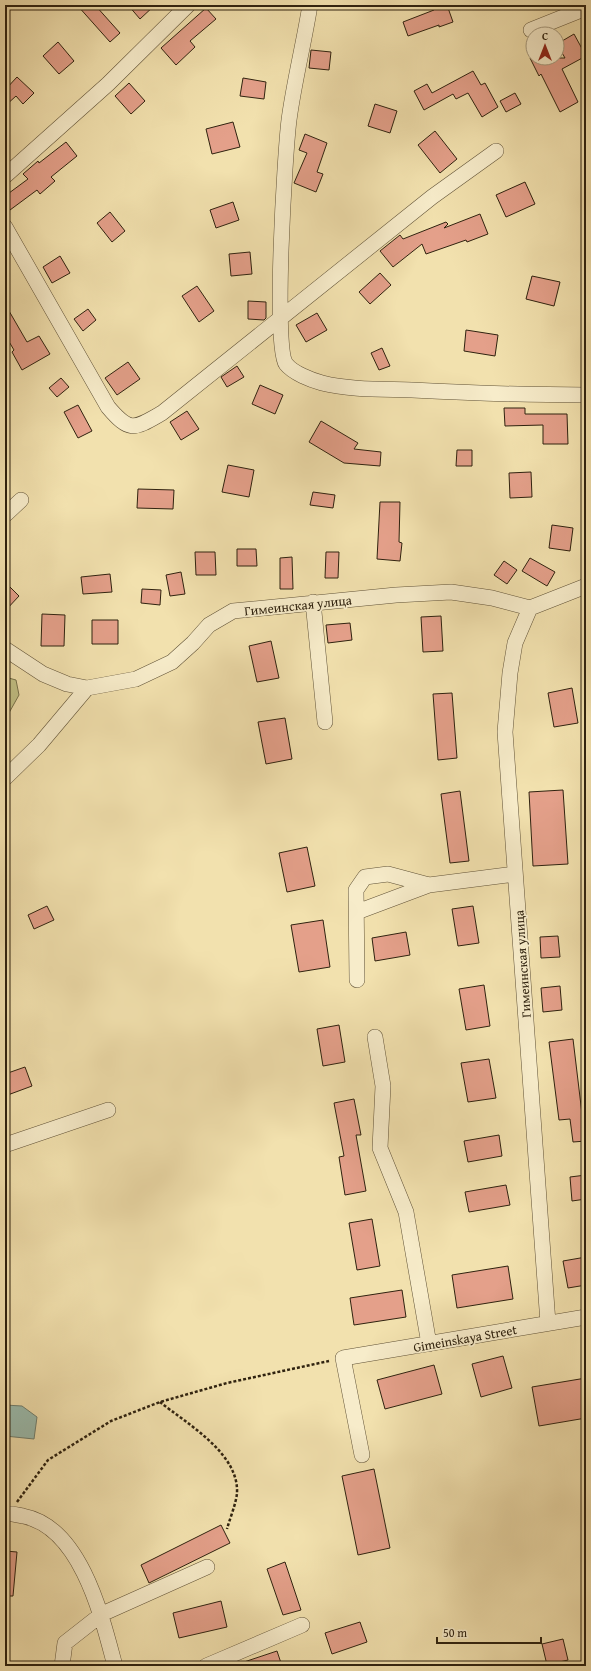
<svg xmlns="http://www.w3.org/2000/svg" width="591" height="1671" font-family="'Gentium Book Plus',serif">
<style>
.green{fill:#c2c185;stroke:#78724a}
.water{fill:#9bbdaf;stroke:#707f6f}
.building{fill:#e4a08a;stroke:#2f220f}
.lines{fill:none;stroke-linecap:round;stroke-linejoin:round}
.minor-casing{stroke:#605237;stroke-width:16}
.path{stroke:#2f220f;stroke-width:2.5;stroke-dasharray:3 2;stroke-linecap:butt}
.minor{stroke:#f7ecca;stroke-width:15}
.labels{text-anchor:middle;stroke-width:3.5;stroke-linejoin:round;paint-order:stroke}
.street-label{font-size:13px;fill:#2f220f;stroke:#f7ecca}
</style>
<rect width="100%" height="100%" fill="#f2e1ae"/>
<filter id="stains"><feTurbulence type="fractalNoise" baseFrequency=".005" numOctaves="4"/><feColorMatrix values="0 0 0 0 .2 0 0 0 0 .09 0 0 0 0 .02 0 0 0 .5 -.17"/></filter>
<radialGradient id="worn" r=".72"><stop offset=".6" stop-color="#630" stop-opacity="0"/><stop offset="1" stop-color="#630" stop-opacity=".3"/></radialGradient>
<path class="green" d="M5,677L16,680L19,695L5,720Z"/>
<path class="water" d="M5,1405L22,1406L37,1417L34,1439L5,1436Z"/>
<path class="building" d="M77,5H95L120,33L110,42Z
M128,5H155L140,19Z
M432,5H447L453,22L439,27V25L408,36L403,22L434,10Z
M206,8L216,19L190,41L195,47L176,65L161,48Z
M574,34L586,56L562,69L578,102L560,112L541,74L539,76L530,58H565L557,44Z
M58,42L74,61L59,74L43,56Z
M311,50L331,52L329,70L309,68Z
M473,71L481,85L485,83L498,107L482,117L468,93L456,99L453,94L424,110L414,91L427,84L432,93Z
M17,77L34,93L23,104L16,96L5,106V90Z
M243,78L266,82L264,99L240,96Z
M129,83L145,101L131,114L115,96Z
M515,93L521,104L506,112L500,101Z
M375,104L397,111L390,133L368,126Z
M233,122L240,147L212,154L206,129Z
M435,131L457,159L440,173L418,145Z
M305,134L327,143L317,172L323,174L316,192L294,183L307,153L299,150Z
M66,142L77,156L51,177L55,181L40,194L37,190L10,210L5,203V196L28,179L23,174L38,161L39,163Z
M525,182L535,204L506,217L496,195Z
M233,202L239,220L216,228L210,210Z
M110,212L125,231L112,242L97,223Z
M480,214L488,234L467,242L466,240L426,254L422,244L393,267L380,251L400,235L403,239L446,222L448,224L444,228Z
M250,252L252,274L231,276L229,254Z
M60,256L70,273L52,283L43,267Z
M380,273L391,285L370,304L359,292Z
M532,276L560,282L554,306L526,299Z
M197,286L214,311L199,322L182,296Z
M248,301L266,302V318L264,320L248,319Z
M5,304L27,342L39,336L50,354L22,370L12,352L14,350L5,335Z
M88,309L96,320L83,331L74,319Z
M317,313L327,330L306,342L296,325Z
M466,330L498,335L495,356L464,351Z
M382,348L390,366L379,370L371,353Z
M128,362L140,379L117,395L105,378Z
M237,366L244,377L227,387L221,377Z
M61,378L69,387L57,397L49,388Z
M260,385L283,395L275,414L252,404Z
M78,405L92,431L78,438L64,412Z
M504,408H525V414H567L568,444H543V425L505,426Z
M187,411L199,429L181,440L170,422Z
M321,421L358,443L354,449L381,452L380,466L344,463L309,442Z
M457,450H472V466H456Z
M228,465L254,470L249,497L222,492Z
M531,472L532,497L510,498L509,473Z
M138,489L174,490L173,509L137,508Z
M313,492L335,495L333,508L310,505Z
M380,502H400L399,542L402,543L400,561L377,559Z
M552,525L573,528L570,551L549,548Z
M237,549H256L257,566H237Z
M195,552H215L216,575H196Z
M326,552H339L338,578H325Z
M292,557L293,589H280V558Z
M530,558L555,572L547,586L522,571Z
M504,561L517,570L507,584L494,575Z
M181,572L185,594L170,596L166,575Z
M110,574L112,592L83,594L81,577Z
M5,582L19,596L5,611Z
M142,589L161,590L160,605L141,603Z
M42,614L65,615L64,646H41Z
M441,616L443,651L423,652L421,617Z
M92,620H118V644H92Z
M350,623L352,640L328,643L326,625Z
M271,641L279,678L257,682L249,646Z
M572,688L578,723L554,727L548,693Z
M452,693L457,758L438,760L433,694Z
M285,718L292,759L266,764L258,722Z
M563,790L568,864L533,866L529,792Z
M460,791L469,861L450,863L441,794Z
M307,847L315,886L287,892L279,853Z
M47,906L54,920L34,929L28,915Z
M473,906L479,943L458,946L452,909Z
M323,920L330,967L299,972L291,925Z
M406,932L410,955L375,961L372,938Z
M558,936L560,957L541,958L540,937Z
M484,985L490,1026L466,1030L459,989Z
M560,986L562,1010L543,1012L541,988Z
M339,1025L345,1062L323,1066L317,1029Z
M573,1039L582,1114H586V1141L573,1142L570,1119L559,1120L549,1042Z
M489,1059L496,1098L468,1102L461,1063Z
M25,1067L32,1086L5,1096V1074Z
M354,1099L361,1135H356L366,1191L345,1195L339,1157L344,1156L334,1103Z
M499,1135L502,1156L468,1162L464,1141Z
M586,1175V1199L572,1201L570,1177Z
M506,1185L510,1205L469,1212L465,1192Z
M372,1219L380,1266L357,1270L349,1223Z
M586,1257V1285L568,1288L563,1261Z
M508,1266L513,1299L457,1308L452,1275Z
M402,1290L406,1317L354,1325L350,1298Z
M503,1356L512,1388L481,1397L472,1364Z
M434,1365L442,1394L385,1409L377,1380Z
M586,1378V1418L539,1426L532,1387Z
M374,1469L390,1548L358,1555L342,1476Z
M221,1525L230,1543L149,1583L141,1565Z
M5,1551L17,1552L13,1596H5Z
M285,1562L301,1610L283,1615L267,1569Z
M221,1601L227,1627L179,1638L173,1613Z
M360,1622L367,1642L332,1654L325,1633Z
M563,1639L568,1660L547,1665L542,1644Z
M277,1651L282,1666H238V1664Z"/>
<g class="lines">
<defs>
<path id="minor" d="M310,5C304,43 294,82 289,120C285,152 273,347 286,364C293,373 311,380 322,383C350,390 382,389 412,390C470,393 528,395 586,395
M531,30L586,8
M5,176L108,84L188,5
M5,227L108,407C130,433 134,429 162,413L432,197L496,151
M5,515L21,500
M313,602L325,722
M5,649L43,674L67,684L87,688L136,679L172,662L193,643L209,625L233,611L396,595L451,592L492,598L530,608
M5,778L39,745L87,688
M357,912L429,885L515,874
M357,980L356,890L365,877L388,874L429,885
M375,1037L383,1086L380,1148L406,1212L429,1344
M5,1145L108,1110
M548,1323L505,732L510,673L515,643L530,608L586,586
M362,1455L343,1358L586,1317
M5,1514C11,1513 17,1515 23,1516C81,1527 102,1617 115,1666
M62,1666L65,1643L102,1614L207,1567
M206,1666L302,1625"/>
</defs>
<use href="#minor" class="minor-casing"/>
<path class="path" d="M160,1402C187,1424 239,1453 237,1493C236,1504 230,1518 227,1529
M17,1502L48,1460L111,1421L160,1402L227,1383L329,1361"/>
<use href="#minor" class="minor"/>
</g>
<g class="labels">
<g class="street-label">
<text transform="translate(298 605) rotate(-6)" y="5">Гимеинская улица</text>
<text transform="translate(522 964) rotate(-94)" y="5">Гимеинская улица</text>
<text transform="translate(465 1338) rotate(-10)" y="5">Gimeinskaya Street</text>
</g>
</g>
<rect width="591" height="1671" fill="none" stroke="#f2e1ae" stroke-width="20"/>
<rect x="6" y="6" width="579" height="1659" fill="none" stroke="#2f220f" stroke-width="2"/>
<rect x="10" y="10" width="571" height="1651" fill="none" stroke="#2f220f"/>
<g transform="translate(545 46)"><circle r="19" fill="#f7ecca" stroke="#a79b7f"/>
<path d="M0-3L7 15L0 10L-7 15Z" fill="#8f2418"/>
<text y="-6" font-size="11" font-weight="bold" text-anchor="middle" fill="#2f220f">С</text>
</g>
<path d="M437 1637v6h104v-6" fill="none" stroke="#2f220f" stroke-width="2"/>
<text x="443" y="1637" font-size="12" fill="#2f220f" stroke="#f7ecca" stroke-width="3" paint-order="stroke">50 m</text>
<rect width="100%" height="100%" filter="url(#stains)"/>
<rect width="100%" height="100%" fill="url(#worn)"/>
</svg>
